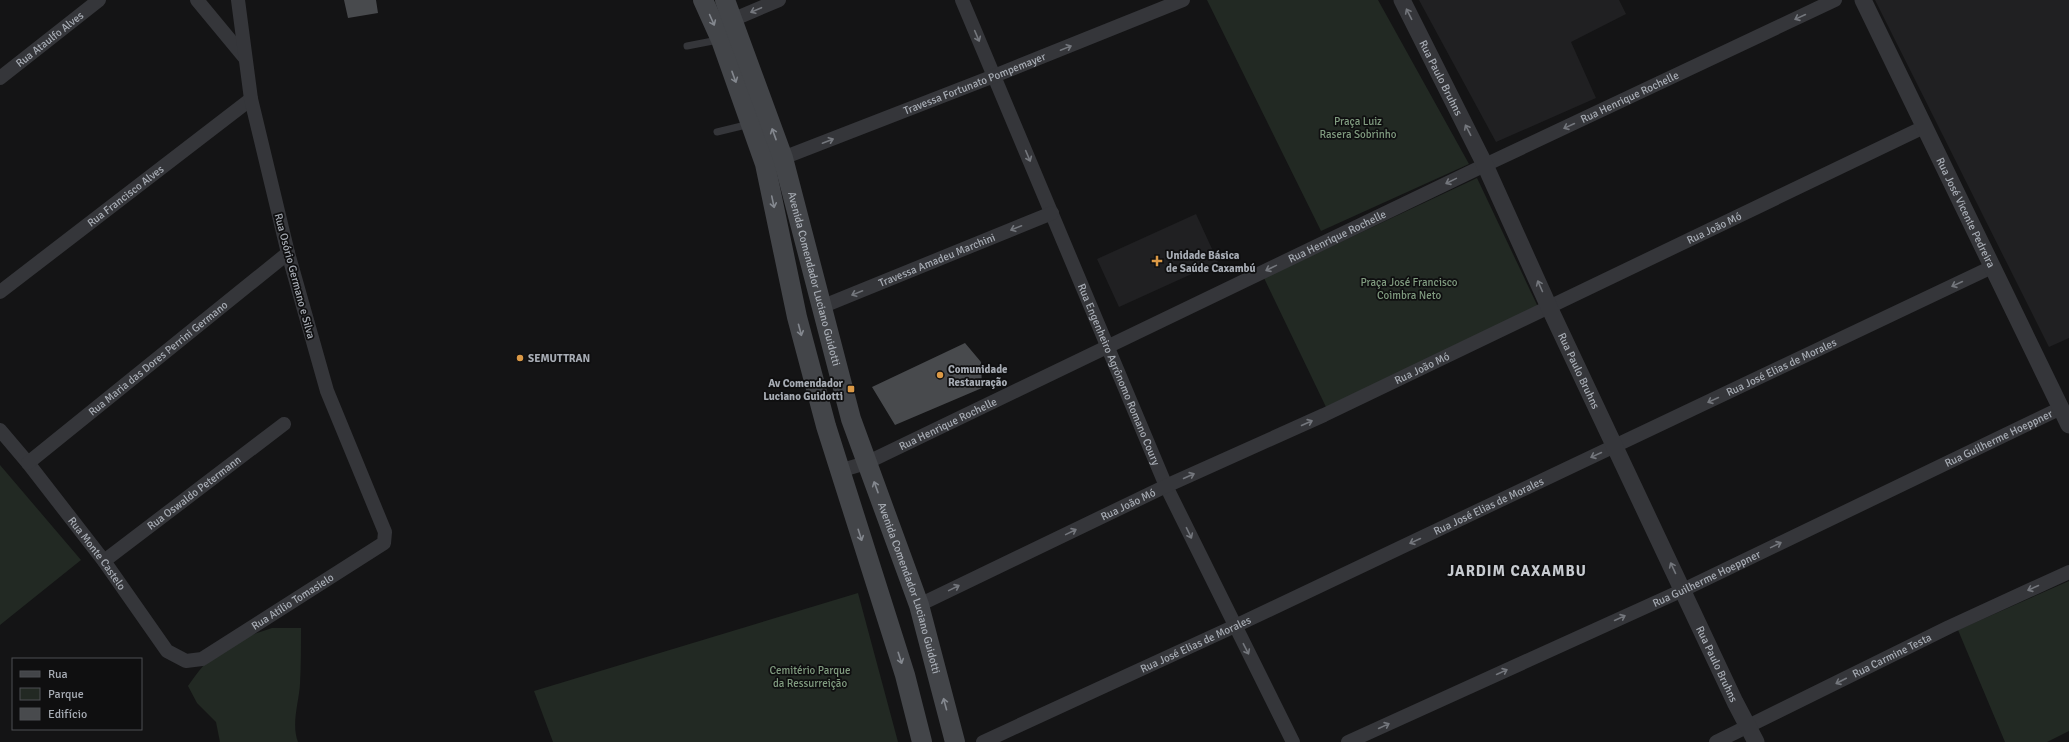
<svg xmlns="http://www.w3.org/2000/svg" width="2069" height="742" font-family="Signika,sans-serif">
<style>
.built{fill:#202022}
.green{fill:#222923}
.building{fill:#484a4d}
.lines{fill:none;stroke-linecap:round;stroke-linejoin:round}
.service{stroke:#35363a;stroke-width:7}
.minor{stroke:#35363a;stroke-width:14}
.tertiary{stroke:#35363a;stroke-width:17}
.secondary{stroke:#434549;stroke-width:20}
.oneway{stroke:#74777d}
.oneway2{stroke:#84888f}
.poi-dot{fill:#db9946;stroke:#0f0f10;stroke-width:1.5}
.labels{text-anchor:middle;stroke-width:3.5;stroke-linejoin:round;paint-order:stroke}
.street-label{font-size:11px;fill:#a7acb4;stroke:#0f0f10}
.park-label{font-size:11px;fill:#819c80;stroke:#0f0f10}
.poi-label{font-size:11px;font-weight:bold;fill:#a7acb4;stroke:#0f0f10;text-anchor:start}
.district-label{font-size:15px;font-weight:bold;letter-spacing:1px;fill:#c7cbd0;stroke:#0f0f10}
</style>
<rect width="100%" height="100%" fill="#141415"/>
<path class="built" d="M1419,0H1619L1626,14L1571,42L1596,98L1496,142Z
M1875,0H2069V338L2049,347Z
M1196,214L1218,262L1119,307L1097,259Z"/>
<path class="green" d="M1207,0H1378L1469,164L1321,231Z
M1477,178L1538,307L1326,407L1264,278Z
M0,465L81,560L0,625Z
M2069,581V731L2047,742H2005L1958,630Z
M858,593L898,742H553L534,691Z
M272,628H301C301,647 301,665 300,684C299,702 291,724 298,742H220L216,722L197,703L188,686C197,673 208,658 221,649C236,639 255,634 272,628Z"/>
<path class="building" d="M344,0H376L378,13L348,18Z
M965,343L981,362L982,388L895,425L872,387Z"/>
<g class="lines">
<path class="service" d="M687,46L718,40
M717,132L750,124"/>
<g class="minor">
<path d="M197,0L245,58"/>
<path id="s1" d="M962,0L1166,486L1293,742"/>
<path d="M732,20L779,0"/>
<path id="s2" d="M0,78L99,0"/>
<path id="s3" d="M775,161L994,76L1183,0"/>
<path id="s4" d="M0,292L251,99"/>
<path id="s5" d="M821,307L1052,213"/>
<path id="s6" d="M0,430L28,463L104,561L167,651L186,661L202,659L384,543L385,532L327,391L288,253L251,99L238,0"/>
<path id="s7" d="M28,463L288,253"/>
<path id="s8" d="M839,471L866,463L1485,165L1835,0"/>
<path id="s9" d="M104,561L284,424"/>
<path id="s10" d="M919,605L1166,486L1324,415L1924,127"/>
<path id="s11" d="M983,742L1235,626L1992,267"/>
<path id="s12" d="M1348,742L1683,590L2061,408"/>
<path id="s13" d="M1716,742L1949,627L2069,572"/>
</g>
<g class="tertiary">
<path id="s14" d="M1402,0L1485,165L1549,307L1735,702L1756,742"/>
<path id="s15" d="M1863,0L2069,425"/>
</g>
<g class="secondary">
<path d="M703,0L721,40L765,164L797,317L826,426L905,675L922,742"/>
<path id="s16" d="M725,0L783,158L851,419L919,605L955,742"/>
</g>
</g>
<defs><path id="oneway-shaft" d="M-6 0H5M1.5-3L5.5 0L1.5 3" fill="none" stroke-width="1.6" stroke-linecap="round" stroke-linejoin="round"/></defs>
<g class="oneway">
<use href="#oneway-shaft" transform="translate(756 10) rotate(157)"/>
<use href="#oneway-shaft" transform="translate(1409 14) rotate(-117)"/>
<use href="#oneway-shaft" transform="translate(1800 17) rotate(155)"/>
<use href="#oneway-shaft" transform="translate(977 36) rotate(67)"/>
<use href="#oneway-shaft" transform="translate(1066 48) rotate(-22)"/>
<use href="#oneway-shaft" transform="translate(1569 126) rotate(155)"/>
<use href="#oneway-shaft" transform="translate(1468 130) rotate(-117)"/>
<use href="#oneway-shaft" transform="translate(828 141) rotate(-21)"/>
<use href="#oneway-shaft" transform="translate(1028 156) rotate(67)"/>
<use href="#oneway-shaft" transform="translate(1451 181) rotate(154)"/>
<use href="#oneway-shaft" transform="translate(1016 228) rotate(158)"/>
<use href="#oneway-shaft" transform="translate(1271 268) rotate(154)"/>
<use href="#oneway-shaft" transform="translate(1957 284) rotate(155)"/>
<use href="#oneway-shaft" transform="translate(1540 286) rotate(-114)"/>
<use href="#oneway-shaft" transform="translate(857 293) rotate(158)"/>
<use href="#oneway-shaft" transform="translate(1713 400) rotate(155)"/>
<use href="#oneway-shaft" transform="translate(1307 423) rotate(-24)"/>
<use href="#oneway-shaft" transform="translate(1596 455) rotate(155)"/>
<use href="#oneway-shaft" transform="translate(1189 476) rotate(-24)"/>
<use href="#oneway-shaft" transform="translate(1071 532) rotate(-26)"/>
<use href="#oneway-shaft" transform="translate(1189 533) rotate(64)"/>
<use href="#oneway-shaft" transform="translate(1415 541) rotate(155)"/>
<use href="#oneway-shaft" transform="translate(1776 545) rotate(-26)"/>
<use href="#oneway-shaft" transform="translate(1673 568) rotate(-115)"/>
<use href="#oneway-shaft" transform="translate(954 588) rotate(-26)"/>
<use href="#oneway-shaft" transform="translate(2033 588) rotate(156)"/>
<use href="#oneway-shaft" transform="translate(1620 618) rotate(-25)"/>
<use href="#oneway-shaft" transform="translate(1246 649) rotate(63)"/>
<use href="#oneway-shaft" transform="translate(1502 672) rotate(-25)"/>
<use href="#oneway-shaft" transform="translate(1841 681) rotate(153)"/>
<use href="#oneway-shaft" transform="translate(1384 726) rotate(-25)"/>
</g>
<g class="oneway2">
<use href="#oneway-shaft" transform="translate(712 20) rotate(66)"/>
<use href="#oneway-shaft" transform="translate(734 77) rotate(70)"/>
<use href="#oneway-shaft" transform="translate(774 134) rotate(-110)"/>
<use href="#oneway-shaft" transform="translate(773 202) rotate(78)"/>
<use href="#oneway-shaft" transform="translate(800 330) rotate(75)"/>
<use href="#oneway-shaft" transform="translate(876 487) rotate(-110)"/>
<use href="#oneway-shaft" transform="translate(860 535) rotate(72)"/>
<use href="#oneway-shaft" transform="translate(900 658) rotate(72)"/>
<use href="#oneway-shaft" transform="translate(945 704) rotate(-105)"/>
</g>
<g class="poi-dot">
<path d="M1155 255h4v4h4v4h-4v4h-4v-4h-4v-4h4z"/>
<circle cx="520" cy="358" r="4"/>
<circle cx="940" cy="375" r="4"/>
<rect x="847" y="385" width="8" height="8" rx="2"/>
</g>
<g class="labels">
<g class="street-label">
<text dy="4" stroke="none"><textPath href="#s2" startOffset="63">Rua Ataulfo Alves</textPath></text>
<text dy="4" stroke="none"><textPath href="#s14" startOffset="87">Rua Paulo Bruhns</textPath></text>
<text dy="4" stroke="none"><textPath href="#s3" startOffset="214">Travessa Fortunato Pompemayer</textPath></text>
<text dy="4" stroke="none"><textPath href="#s8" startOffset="875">Rua Henrique Rochelle</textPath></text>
<text dy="4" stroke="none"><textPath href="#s4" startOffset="158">Rua Francisco Alves</textPath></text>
<text dy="4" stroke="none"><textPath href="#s15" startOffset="236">Rua José Vicente Pedreira</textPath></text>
<text dy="4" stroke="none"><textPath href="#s10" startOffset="880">Rua João Mó</textPath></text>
<text dy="4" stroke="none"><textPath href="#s8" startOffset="551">Rua Henrique Rochelle</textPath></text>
<text dy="4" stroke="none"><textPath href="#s5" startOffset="125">Travessa Amadeu Marchini</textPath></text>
<text transform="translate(295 276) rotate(75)" y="4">Rua Osório Germano e Silva</text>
<text dy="4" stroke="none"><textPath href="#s16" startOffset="293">Avenida Comendador Luciano Guidotti</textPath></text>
<text dy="4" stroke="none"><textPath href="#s7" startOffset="167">Rua Maria das Dores Perrini Germano</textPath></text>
<text dy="4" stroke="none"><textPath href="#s11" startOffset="882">Rua José Elias de Morales</textPath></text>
<text dy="4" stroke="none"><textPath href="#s10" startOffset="556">Rua João Mó</textPath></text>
<text dy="4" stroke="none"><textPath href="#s14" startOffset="411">Rua Paulo Bruhns</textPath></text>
<text dy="4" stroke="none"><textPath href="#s1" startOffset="406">Rua Engenheiro Agrônomo Romano Coury</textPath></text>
<text dy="4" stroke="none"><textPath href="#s8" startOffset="119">Rua Henrique Rochelle</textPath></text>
<text dy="4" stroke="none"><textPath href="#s12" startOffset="718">Rua Guilherme Hoeppner</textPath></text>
<text dy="4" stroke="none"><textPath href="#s9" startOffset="113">Rua Oswaldo Petermann</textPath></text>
<text dy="4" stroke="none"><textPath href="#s10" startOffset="232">Rua João Mó</textPath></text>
<text dy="4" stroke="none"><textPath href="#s11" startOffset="558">Rua José Elias de Morales</textPath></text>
<text dy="4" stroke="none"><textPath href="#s6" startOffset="157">Rua Monte Castelo</textPath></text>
<text dy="4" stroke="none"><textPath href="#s12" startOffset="394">Rua Guilherme Hoeppner</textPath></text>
<text dy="4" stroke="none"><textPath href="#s16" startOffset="617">Avenida Comendador Luciano Guidotti</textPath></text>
<text dy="4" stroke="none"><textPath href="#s6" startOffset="422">Rua Atílio Tomasielo</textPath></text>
<text dy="4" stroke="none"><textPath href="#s11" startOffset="234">Rua José Elias de Morales</textPath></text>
<text dy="4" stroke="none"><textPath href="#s13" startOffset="196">Rua Carmine Testa</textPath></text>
<text dy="4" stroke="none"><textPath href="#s14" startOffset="735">Rua Paulo Bruhns</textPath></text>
</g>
<g class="park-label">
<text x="1358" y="125">Praça Luiz<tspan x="1358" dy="13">Rasera Sobrinho</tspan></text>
<text x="1409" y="286">Praça José Francisco<tspan x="1409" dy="13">Coimbra Neto</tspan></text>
<text x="810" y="674">Cemitério Parque<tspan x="810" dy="13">da Ressurreição</tspan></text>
</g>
<g class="poi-label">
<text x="1166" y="259">Unidade Básica<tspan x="1166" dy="13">de Saúde Caxambú</tspan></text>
<text x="528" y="362">SEMUTTRAN</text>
<text x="948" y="373">Comunidade<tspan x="948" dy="13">Restauração</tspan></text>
<text x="843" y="387" text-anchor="end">Av Comendador<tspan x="843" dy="13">Luciano Guidotti</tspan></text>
</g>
<g class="district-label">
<text x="1517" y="576">JARDIM CAXAMBU</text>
</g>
</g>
<rect x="12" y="658" width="130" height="72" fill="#0f0f10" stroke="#4c4e52"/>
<rect x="20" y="671" width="20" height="6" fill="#434549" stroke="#4c4e52"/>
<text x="48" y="678" font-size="12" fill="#a7acb4">Rua</text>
<rect x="20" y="688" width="20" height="12" fill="#222923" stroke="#4c4e52"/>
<text x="48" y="698" font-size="12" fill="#a7acb4">Parque</text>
<rect x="20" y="708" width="20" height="12" fill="#484a4d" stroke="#4c4e52"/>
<text x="48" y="718" font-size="12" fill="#a7acb4">Edifício</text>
</svg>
